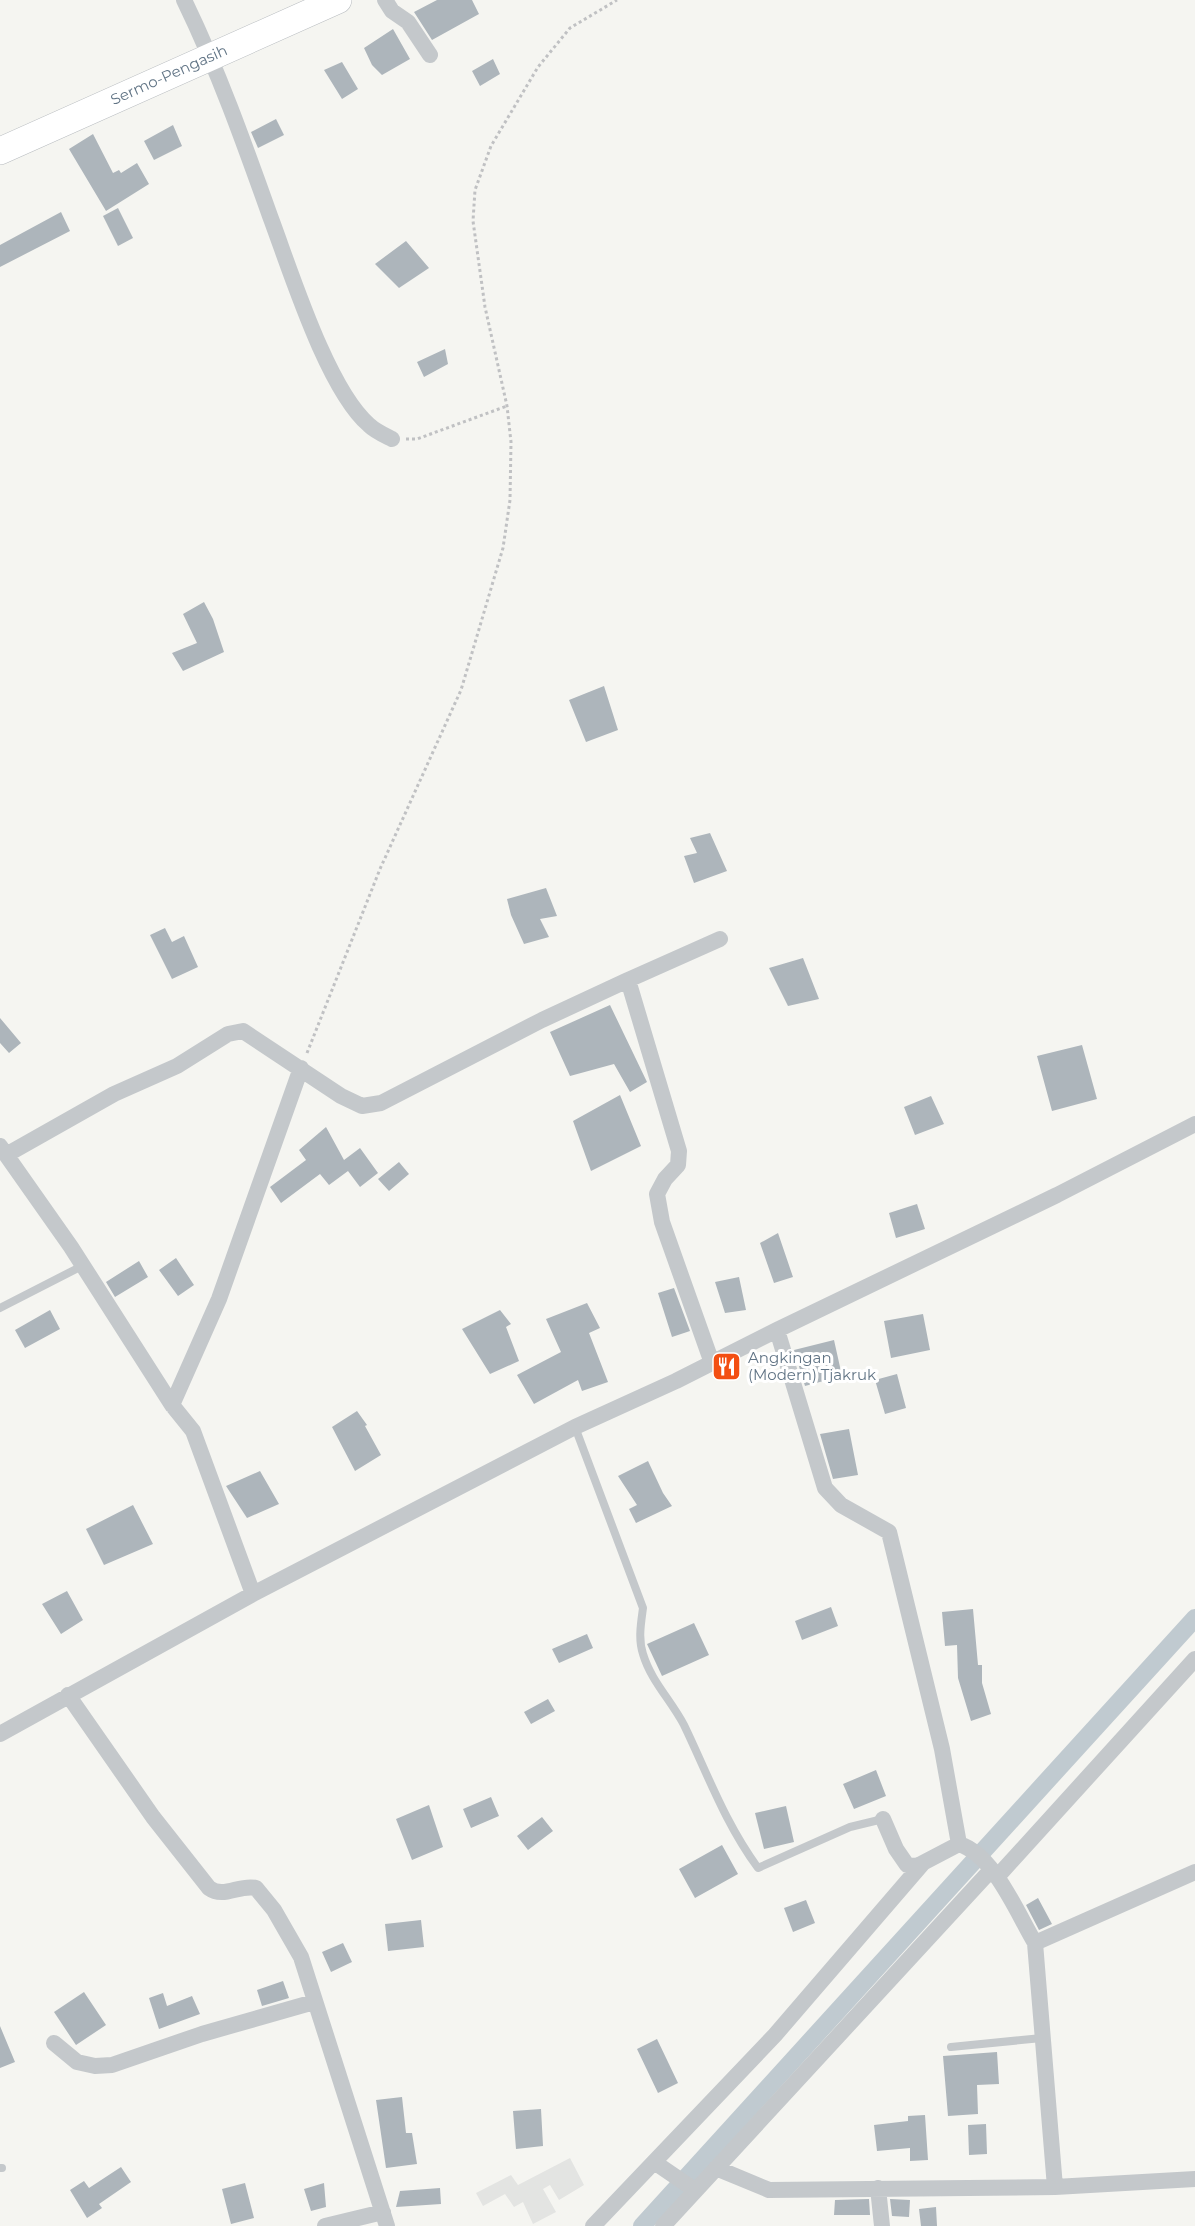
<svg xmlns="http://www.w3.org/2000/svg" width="1195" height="2226" font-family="Montserrat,sans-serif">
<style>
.built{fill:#e3e4e2}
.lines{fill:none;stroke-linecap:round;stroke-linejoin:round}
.canal{stroke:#c0cad0;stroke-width:18}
.building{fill:#adb5bb}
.primary-casing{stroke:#b7bbbf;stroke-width:28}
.path{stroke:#c0c1c3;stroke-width:3;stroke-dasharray:3 3;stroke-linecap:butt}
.service{stroke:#c4c8cb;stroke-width:8}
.minor{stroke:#c4c8cb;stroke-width:16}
.primary{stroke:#fff;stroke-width:27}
.labels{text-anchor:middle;stroke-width:6;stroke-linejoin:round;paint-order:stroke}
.street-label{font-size:15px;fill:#617485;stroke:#fff}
.poi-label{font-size:15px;fill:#617485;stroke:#fff;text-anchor:start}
</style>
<rect width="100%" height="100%" fill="#f5f5f1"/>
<path class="built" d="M570,2158L584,2185L559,2200L550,2185L543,2189L556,2212L533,2224L523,2202L514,2207L505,2194L483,2206L476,2193L511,2175L518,2185Z"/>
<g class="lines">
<path class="canal" d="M642,2226L1195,1618"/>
</g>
<path class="building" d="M437,0H472L479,14L432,40L414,12Z
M393,29L410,59L382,75L372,65L364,48Z
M493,59L500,74L480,86L472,71Z
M342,62L358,89L342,99L324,70Z
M276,119L284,135L258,148L251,132Z
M173,125L182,146L154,160L144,141Z
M93,134L113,173L119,170L121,173L137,163L149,184L106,211L69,149Z
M118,208L133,238L118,246L103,216Z
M61,212L70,231L0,267V245Z
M406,241L429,268L399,288L375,264Z
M445,349L448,364L424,377L417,362Z
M204,602L213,619L224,652L183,671L172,653L197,643L183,614Z
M604,686L618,730L586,742L569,700Z
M710,833L727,871L694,883L684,856L697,853L690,838Z
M546,888L557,916L540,919L549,937L524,944L511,915L507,899Z
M165,928L172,942L184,936L198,967L172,979L150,935Z
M803,958L819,999L788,1006L769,968Z
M610,1005L647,1082L630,1092L614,1064L570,1076L550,1032Z
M0,1018L21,1043L9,1053L0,1043Z
M1082,1045L1097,1099L1052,1111L1037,1056Z
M620,1095L641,1146L591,1171L573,1121Z
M931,1096L944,1124L915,1135L904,1107Z
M326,1127L344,1160L360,1148L378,1173L360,1187L348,1171L329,1185L320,1174L281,1203L270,1187L306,1160L299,1150Z
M399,1162L409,1174L389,1191L378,1179Z
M917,1204L925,1229L896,1238L889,1213Z
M778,1233L793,1277L774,1283L760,1243Z
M176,1258L194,1285L178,1296L159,1270Z
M139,1261L148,1277L115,1297L106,1282Z
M739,1277L746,1310L725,1313L715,1282Z
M674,1288L690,1331L672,1337L658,1293Z
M587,1303L600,1328L589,1333L608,1382L582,1391L578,1380L534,1404L517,1375L561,1352L546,1319Z
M50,1310L60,1329L25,1348L15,1330Z
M500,1310L511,1324L506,1327L519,1361L490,1374L462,1329Z
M923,1314L930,1350L891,1358L884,1321Z
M834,1340L842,1376L805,1386L794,1350Z
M897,1374L906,1408L885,1414L875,1380Z
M357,1411L367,1425L365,1426L381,1455L355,1471L332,1427Z
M849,1429L858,1475L833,1479L820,1434Z
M648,1461L663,1493L672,1506L636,1523L629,1509L637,1505L618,1476Z
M260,1471L279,1504L247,1518L226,1486Z
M133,1505L153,1544L104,1565L86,1529Z
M67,1591L83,1620L61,1634L42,1604Z
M831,1607L838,1626L802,1640L795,1621Z
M973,1609L978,1665H982V1683L991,1714L971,1721L958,1678L957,1645L945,1646L942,1612Z
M694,1623L709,1655L662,1676L647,1644Z
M587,1634L593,1648L559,1663L552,1649Z
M548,1699L555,1711L531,1724L524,1712Z
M876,1770L886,1796L854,1809L843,1784Z
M491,1797L499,1816L471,1828L463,1809Z
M429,1805L443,1847L412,1860L396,1819Z
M786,1806L794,1842L764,1849L755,1813Z
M542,1817L553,1831L528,1850L517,1836Z
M722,1845L738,1874L695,1898L679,1869Z
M1038,1898L1052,1924L1039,1930L1026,1905Z
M806,1900L815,1923L793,1932L784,1908Z
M421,1920L424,1947L388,1951L385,1924Z
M343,1943L352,1962L331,1972L322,1952Z
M283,1981L289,1998L262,2006L257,1990Z
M84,1992L106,2025L76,2045L54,2012Z
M163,1993L167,2006L192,1996L200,2014L159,2029L149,1998Z
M0,2026L15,2062L0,2068Z
M657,2039L678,2083L658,2093L637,2049Z
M997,2052L999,2084L977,2085L978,2114L948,2116L943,2056Z
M402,2097L406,2133H412L417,2164L386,2168L376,2100Z
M541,2109L543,2146L516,2149L513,2111Z
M925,2115L928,2160L910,2161V2148L877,2151L874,2125L908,2121V2116Z
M986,2124L987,2154L969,2155L968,2125Z
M121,2167L131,2182L99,2204L102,2208L87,2218L70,2190L84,2181L89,2188Z
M245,2183L254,2218L231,2224L222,2189Z
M324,2183L326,2207L311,2211L304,2189Z
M440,2188L441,2204L396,2207L400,2191Z
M869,2199L870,2215H834L835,2200Z
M890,2199L910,2200L909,2217L892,2216Z
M936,2207L937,2226H921L919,2209Z"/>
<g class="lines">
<defs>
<path id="primary" d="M0,151L338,0"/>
</defs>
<use href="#primary" class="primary-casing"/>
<path class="path" d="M406,439H417L507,406
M307,1053L380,869L461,690L503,548L510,500L511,442L507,406L485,307L473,221L475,190L491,146L538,67L570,28L617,0"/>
<path class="service" d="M0,1308L82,1266
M575,1427L643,1608C641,1623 638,1639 643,1654C651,1681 671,1700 684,1725C708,1775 725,1823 758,1868L850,1827L883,1819
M951,2047L1042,2038
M0,2168H2"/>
<path class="minor" d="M184,0C218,70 244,143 270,216C290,269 327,389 369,425C375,431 384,435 392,439
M385,0L392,11L408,22L430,55
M628,980L720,939
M0,1146L71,1247L172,1405L193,1431L253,1594
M6,1155L114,1094L177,1066L228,1034L243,1031L341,1096L362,1106L381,1103L542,1020L628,980L679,1151L678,1165L665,1179L657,1194L662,1222L712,1363
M777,1330L825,1488L841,1505L889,1532L942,1749L959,1844
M172,1405L219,1299L301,1068
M68,1695L153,1817L209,1888C224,1899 239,1884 256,1888L274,1910L301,1957L387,2226
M0,1734L253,1594L575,1427L676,1381L777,1330L1057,1195L1195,1124
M883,1819L896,1849L907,1865L917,1866L959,1844C994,1855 1017,1913 1035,1943L1195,1872
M997,1877L1195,1659
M1035,1943L1055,2187
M54,2043L77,2062L95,2066L112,2065L202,2034L314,2002
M654,2162L695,2190
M716,2168L769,2190L1055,2187L1195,2179
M878,2188L882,2226
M325,2226L383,2212
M593,2226L775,2035L923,1863
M663,2226L991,1870"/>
<use href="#primary" class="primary"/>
</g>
<defs>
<symbol id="restaurant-square" viewBox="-11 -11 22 22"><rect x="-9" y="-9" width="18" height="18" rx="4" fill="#f34f13" stroke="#fff"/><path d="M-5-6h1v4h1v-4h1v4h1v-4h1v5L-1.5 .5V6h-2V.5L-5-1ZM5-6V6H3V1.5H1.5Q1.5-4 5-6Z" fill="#fff"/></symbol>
</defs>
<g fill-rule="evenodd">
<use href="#restaurant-square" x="710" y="1350" width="33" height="33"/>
</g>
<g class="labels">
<g class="street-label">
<text transform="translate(169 75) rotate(-24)" y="5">Sermo-Pengasih</text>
</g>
<g class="poi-label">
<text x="748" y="1363">Angkingan<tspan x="748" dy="17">(Modern) Tjakruk</tspan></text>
</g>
</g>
</svg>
